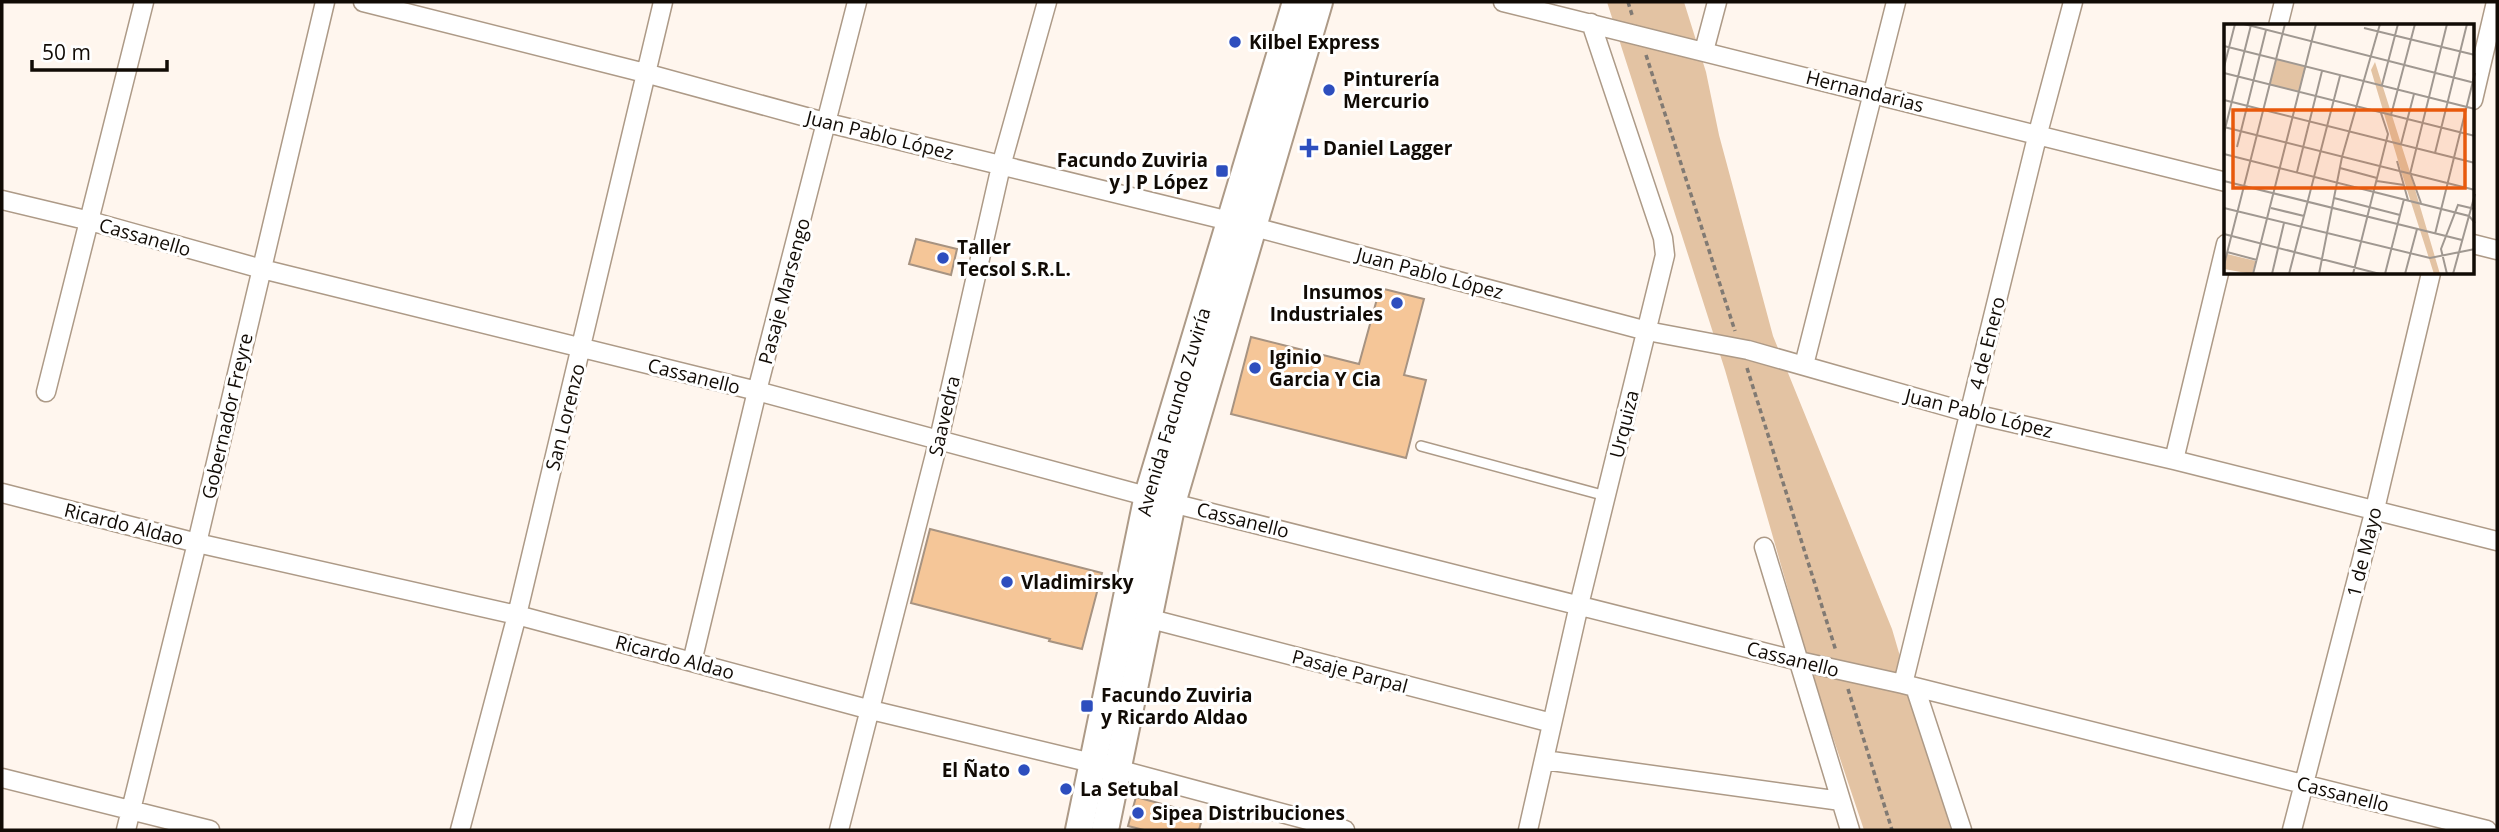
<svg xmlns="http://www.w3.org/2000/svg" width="2499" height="832" font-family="'Open Sans',sans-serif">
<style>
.green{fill:#e3c3a3}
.building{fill:#f5c698;stroke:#a79381;stroke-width:2}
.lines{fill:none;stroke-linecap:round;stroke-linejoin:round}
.service-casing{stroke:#ad9a87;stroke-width:12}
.minor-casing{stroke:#ad9a87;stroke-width:21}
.secondary-casing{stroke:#ad9a87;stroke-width:30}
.path{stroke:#817a73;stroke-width:3.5;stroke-dasharray:5 3.5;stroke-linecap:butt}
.service{stroke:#fff;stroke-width:9}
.minor{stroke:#fff;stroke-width:18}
.secondary{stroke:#fff;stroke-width:26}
.poi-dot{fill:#2d4ebe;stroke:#fff;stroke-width:2.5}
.labels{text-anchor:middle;stroke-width:6;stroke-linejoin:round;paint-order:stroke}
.poi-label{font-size:19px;font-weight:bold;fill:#110b05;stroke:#fff;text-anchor:start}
.street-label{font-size:19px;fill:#110b05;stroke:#fff}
.inset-road{fill:none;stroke:#a09891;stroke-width:2}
.view{fill:#e8590c;fill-opacity:0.15;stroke:#e8590c;stroke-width:3.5}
.inset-edge{fill:none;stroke:#110b05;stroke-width:3.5}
</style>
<rect width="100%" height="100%" fill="#fff6ee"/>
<path class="green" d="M1607,2H1684L1706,72L1719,135L1773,336L1892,629L1951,830H1864L1816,687L1725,370Z"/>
<path class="building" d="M916,239L957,249L951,275L909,264Z
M1380,288L1424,299L1404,375L1426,380L1406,458L1231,414L1251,337L1359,364Z
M930,529L1102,573L1082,649L1049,641L1050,639L911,603Z
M1136,797L1203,815L1199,830H1144L1128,826Z"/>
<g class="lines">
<defs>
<path id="service" d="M1421,446L1606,496"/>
<path id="minor" d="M363,2L645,73L828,123L1254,227L1647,331L1748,350L1970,413L2174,460L2497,541
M1503,2L2226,182
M2278,26L2284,2
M1704,51L1717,2
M2473,100L2496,2
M2,200L90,221L262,269L757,391L1172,503L1799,661L1903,684L2487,830
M2473,244L2497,250
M1804,365L1896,2
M46,392L144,2
M2174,460L2226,244
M2,493L197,543L517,615L871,710L1117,769L1345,830
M1764,547L1850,830
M1147,618L1552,723
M692,662L757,391L857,2
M1903,684L2038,133L2073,2
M1915,687L1962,830
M1544,760L1841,801
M2,778L210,830
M126,830L197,543L325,2
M460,830L517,615L663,2
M839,830L939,439L1001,166L1047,2
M1528,830L1579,605L1665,255L1663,238L1591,23
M2292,830L2375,509L2431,273"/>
<g id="secondary">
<path id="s1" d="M1079,830L1148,495L1296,2"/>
<path d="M1105,830L1172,503L1319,2"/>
</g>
</defs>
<use href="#service" class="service-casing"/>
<use href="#minor" class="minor-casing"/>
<use href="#secondary" class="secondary-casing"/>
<path class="path" d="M1628,2L1633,18
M1646,55L1735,331
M1747,368L1836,651
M1848,689L1892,830"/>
<use href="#service" class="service"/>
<use href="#minor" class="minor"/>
<use href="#secondary" class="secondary"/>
</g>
<g class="poi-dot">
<circle cx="1235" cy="42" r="7"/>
<circle cx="1329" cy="90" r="7"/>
<path d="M1305.5 137.5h7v7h7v7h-7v7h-7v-7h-7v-7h7z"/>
<rect x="1215" y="164" width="14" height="14" rx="3.5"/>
<circle cx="943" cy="258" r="7"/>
<circle cx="1397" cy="303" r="7"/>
<circle cx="1255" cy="368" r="7"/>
<circle cx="1007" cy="582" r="7"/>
<rect x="1080" y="699" width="14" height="14" rx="3.5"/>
<circle cx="1024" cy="770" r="7"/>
<circle cx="1066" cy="789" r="7"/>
<circle cx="1138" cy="813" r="7"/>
</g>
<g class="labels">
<g class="poi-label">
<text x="1249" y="49">Kilbel Express</text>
<text x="1343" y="86">Pinturería<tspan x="1343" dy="22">Mercurio</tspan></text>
<text x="1323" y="155">Daniel Lagger</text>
<text x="1208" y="167" text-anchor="end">Facundo Zuviria<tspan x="1208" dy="22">y J P López</tspan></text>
<text x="957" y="254">Taller<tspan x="957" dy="22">Tecsol S.R.L.</tspan></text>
<text x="1383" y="299" text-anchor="end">Insumos<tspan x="1383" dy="22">Industriales</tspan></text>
<text x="1269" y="364">Iginio<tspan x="1269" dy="22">Garcia Y Cia</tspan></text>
<text x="1021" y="589">Vladimirsky</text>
<text x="1101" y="702">Facundo Zuviria<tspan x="1101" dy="22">y Ricardo Aldao</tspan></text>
<text x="1010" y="777" text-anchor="end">El Ñato</text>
<text x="1080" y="796">La Setubal</text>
<text x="1152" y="820">Sipea Distribuciones</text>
</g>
<g class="street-label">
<text transform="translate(1865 91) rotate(14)" y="7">Hernandarias</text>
<text transform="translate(880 135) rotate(14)" y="7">Juan Pablo López</text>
<text transform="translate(145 237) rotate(16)" y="7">Cassanello</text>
<text transform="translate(1430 273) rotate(15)" y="7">Juan Pablo López</text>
<text transform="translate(784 291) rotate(-75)" y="7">Pasaje Marsengo</text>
<text transform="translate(1987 343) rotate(-76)" y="7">4 de Enero</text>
<text transform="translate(694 376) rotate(14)" y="7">Cassanello</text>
<text dy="7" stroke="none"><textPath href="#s1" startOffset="429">Avenida Facundo Zuviría</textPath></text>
<text transform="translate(1979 413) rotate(14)" y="7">Juan Pablo López</text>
<text transform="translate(227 416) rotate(-77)" y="7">Gobernador Freyre</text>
<text transform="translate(944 416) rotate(-77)" y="7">Saavedra</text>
<text transform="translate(565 417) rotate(-76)" y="7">San Lorenzo</text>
<text transform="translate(1624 424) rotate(-76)" y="7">Urquiza</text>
<text transform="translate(1243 520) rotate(14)" y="7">Cassanello</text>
<text transform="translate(124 524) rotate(14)" y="7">Ricardo Aldao</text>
<text transform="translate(2364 552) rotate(-76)" y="7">1 de Mayo</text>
<text transform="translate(675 657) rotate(15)" y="7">Ricardo Aldao</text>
<text transform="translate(1793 659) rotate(14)" y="7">Cassanello</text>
<text transform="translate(1350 671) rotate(15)" y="7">Pasaje Parpal</text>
<text transform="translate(2343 794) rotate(14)" y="7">Cassanello</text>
</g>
</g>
<g transform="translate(2224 24)">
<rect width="250" height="250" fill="#fff6ee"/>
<path d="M52,35L82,43L75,68L46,61ZM151,38L185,145L216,250H210L178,150L147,46ZM3,230L32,237L28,250L0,245Z" fill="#e3c3a3"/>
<path class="inset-road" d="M20,0L251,59M140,4L251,31M0,22L251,85M0,43L11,0M0,49L251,112M158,61L174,0M0,76L251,139M167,91L191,0M0,103L251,166M0,109L27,1M177,120L190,70M13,123L42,6M211,129L243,0M0,130L245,192L251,199M173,137L184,176M116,144L153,154M73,148L98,47M186,150L223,0M187,151L197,179M0,157L238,216M153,157L180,161M110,174L176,191M0,184L206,234L251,225M47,184L80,192M0,210L156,250M211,210L251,49M3,228L33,236M0,241L61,0M29,250L92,0M48,250L60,199M65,250L116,52M95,250L118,133L156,0M129,250L164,110L157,89M161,250L180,175M181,250L193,205M223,250L217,225L234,181L251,185M229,250L251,170"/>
<path class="view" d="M9,86H241V164H9Z"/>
<rect width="250" height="250" class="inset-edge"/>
</g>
<rect width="2499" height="832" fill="none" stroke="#110b05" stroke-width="7"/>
<path d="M32 60v10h135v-10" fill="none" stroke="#110b05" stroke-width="3.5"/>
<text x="42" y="60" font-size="21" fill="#110b05" stroke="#ffffff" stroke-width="5" paint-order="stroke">50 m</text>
</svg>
